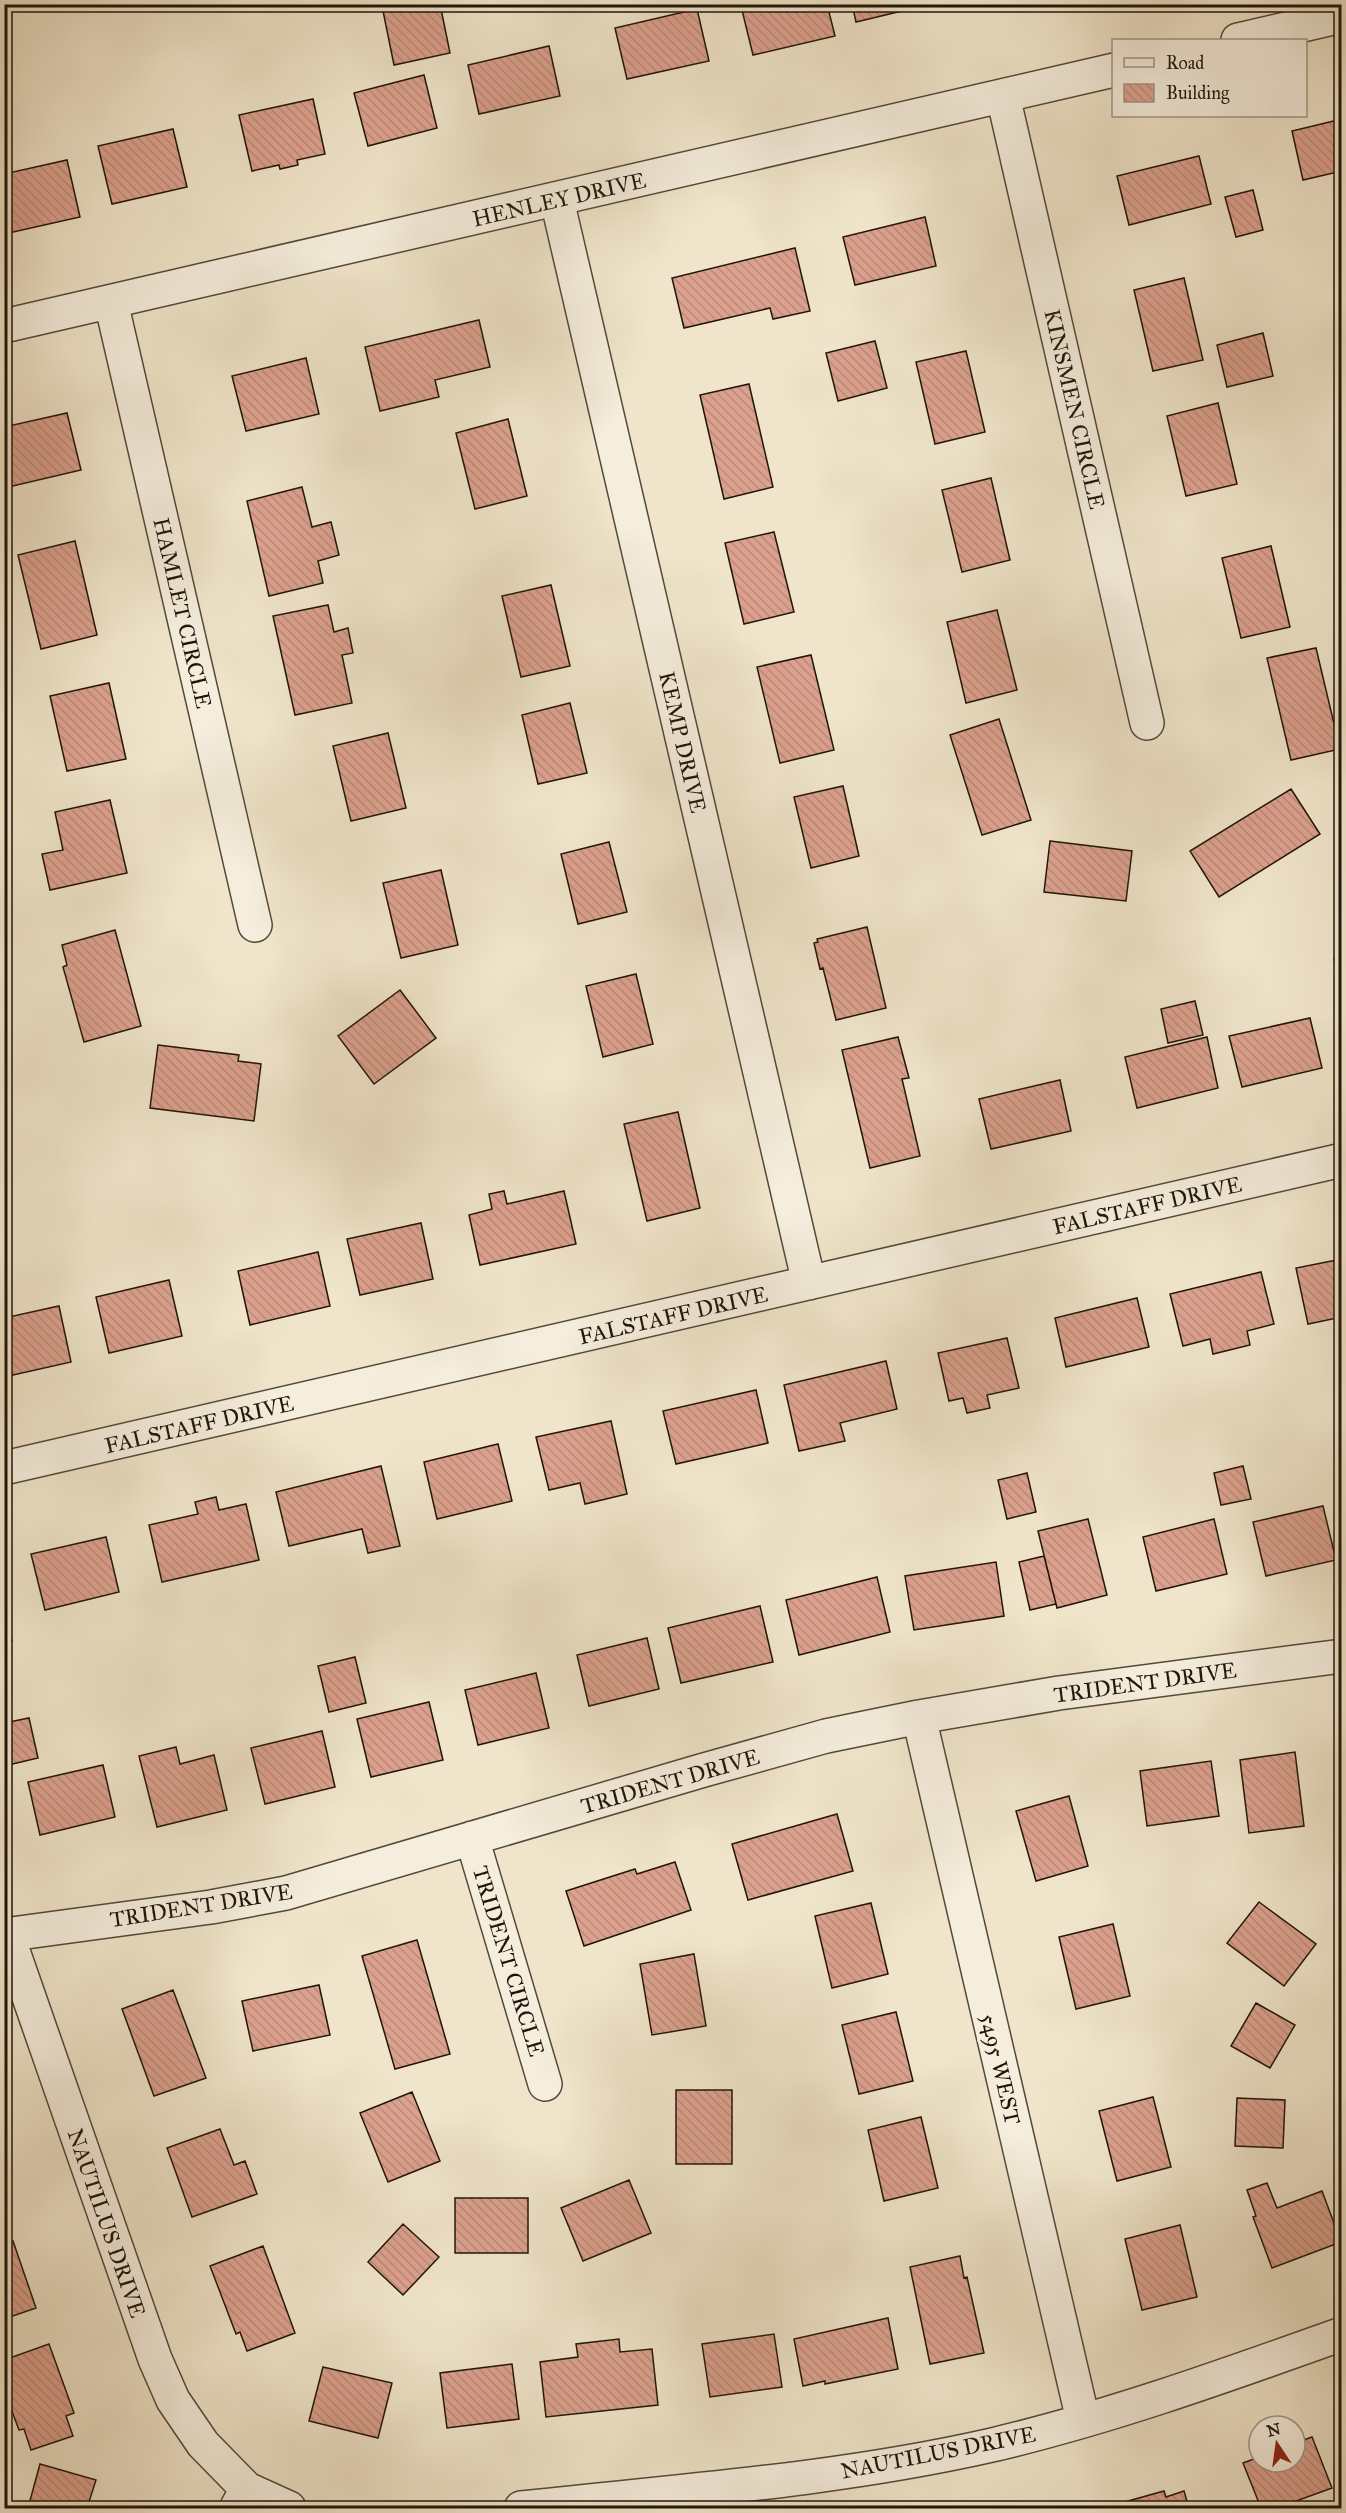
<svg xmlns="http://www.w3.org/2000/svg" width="1346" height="2513" font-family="'IM FELL Great Primer',serif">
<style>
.building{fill:url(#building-back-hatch);stroke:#1f150a;stroke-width:1.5}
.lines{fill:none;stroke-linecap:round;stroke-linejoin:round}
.minor-casing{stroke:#53493a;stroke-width:36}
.minor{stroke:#f5eedd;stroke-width:33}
.labels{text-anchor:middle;stroke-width:6;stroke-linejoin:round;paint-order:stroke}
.street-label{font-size:22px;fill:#1f150a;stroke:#f5eedd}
</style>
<defs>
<pattern id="building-back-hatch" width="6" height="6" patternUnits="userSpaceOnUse" patternTransform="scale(1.5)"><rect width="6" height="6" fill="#dca18e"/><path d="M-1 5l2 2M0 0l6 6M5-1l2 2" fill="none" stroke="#bc8a79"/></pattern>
</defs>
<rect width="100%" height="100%" fill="#f0e5ca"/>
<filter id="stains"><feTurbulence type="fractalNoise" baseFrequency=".00333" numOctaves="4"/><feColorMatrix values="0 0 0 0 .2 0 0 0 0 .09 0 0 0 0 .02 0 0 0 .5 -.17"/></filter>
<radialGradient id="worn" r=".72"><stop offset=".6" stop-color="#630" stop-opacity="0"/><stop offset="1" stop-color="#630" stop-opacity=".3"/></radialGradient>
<path class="building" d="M413,4H440L450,53L394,65L383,11Z
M747,4H827L835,36L753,55L741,6Z
M852,4H931L856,22Z
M697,9L709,61L627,79L615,28Z
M549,46L560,96L479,114L468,65Z
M424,75L437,128L368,146L354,93Z
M313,99L325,154L297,160L298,165L280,169L279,165L252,171L239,115Z
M1342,119V171L1303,180L1292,131Z
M173,129L187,187L112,204L98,146Z
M1199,156L1211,204L1129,225L1117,176Z
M67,160L80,217L4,234V174Z
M1253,190L1263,230L1236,237L1225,197Z
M925,217L936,266L855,285L843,237Z
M795,248L810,311L773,319L770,308L684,328L672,278Z
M1184,278L1203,360L1153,371L1134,290Z
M479,320L490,367L435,380L439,397L380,411L365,347Z
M1263,333L1273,376L1227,387L1217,345Z
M875,341L887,388L838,401L826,353Z
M966,351L985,432L935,444L916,362Z
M306,358L319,414L246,431L232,376Z
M749,384L773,487L724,499L700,395Z
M1218,403L1237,484L1186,496L1167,416Z
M67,413L81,470L4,488V427Z
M508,419L527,496L475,509L456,433Z
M991,478L1010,560L962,572L942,490Z
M302,487L312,527L331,522L339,555L318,561L323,583L269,596L247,501Z
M774,532L794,612L744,624L725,543Z
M75,541L97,635L41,649L18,555Z
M1271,546L1290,627L1241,638L1222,558Z
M551,585L570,666L521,677L502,596Z
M328,605L334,632L348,628L353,653L342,655L352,703L295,715L273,616Z
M997,610L1017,690L966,703L947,622Z
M1316,648L1340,749L1291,760L1267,658Z
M811,655L834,750L780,763L757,667Z
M109,683L126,759L67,771L50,696Z
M570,703L587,773L538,784L522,715Z
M999,719L1031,820L982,835L950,735Z
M388,733L406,808L351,821L333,746Z
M843,786L859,856L811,868L794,797Z
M1291,789L1320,834L1219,897L1190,851Z
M110,800L127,873L50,890L42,854L63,850L55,812Z
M1050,841L1132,851L1126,901L1044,892Z
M609,842L627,912L578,924L561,854Z
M441,870L458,945L401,958L383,883Z
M867,927L886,1008L836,1020L823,968L820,969L814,943L818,942L817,939Z
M115,930L141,1026L84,1042L63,967L67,965L62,945Z
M1342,957V994L1334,959Z
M636,974L653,1044L603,1057L586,986Z
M400,990L436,1038L374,1084L338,1036Z
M1195,1001L1203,1035L1168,1043L1161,1009Z
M1310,1018L1322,1068L1242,1087L1229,1036Z
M898,1037L909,1078L902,1079L920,1156L870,1168L842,1050Z
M1207,1037L1218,1088L1137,1108L1125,1057Z
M158,1045L239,1055L238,1061L261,1064L254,1121L150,1108Z
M1060,1080L1071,1131L991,1149L979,1099Z
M678,1112L700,1208L647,1221L624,1124Z
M504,1191L507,1204L564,1191L576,1244L480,1265L469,1215L492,1209L489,1194Z
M421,1223L433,1279L360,1295L347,1239Z
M318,1252L330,1306L250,1325L238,1271Z
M1342,1259V1317L1308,1324L1296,1268Z
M1261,1272L1274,1324L1247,1331L1250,1345L1213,1354L1210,1339L1183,1346L1170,1294Z
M169,1280L182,1336L109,1353L96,1297Z
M1137,1298L1149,1347L1066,1367L1055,1318Z
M59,1306L71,1362L4,1377V1318Z
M1007,1338L1019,1388L987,1395L990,1408L967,1413L963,1398L949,1401L938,1353Z
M886,1361L897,1409L840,1423L845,1441L799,1451L784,1385Z
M756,1390L768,1443L676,1464L663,1411Z
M611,1421L627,1494L585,1504L580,1483L549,1490L536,1437Z
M498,1444L512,1501L437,1519L424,1462Z
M381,1466L400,1546L368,1553L362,1529L289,1546L276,1492Z
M1243,1466L1251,1499L1221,1505L1214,1473Z
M1027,1473L1036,1512L1007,1519L998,1480Z
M216,1497L219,1510L246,1504L259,1560L162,1582L149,1525L198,1514L195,1502Z
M1323,1506L1336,1560L1266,1576L1253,1522Z
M1088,1519L1107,1595L1057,1608L1038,1531Z
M1214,1519L1227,1574L1156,1591L1143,1537Z
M106,1537L119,1592L45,1610L31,1554Z
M1044,1556L1056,1604L1030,1610L1019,1562Z
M996,1562L1004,1616L914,1630L905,1576Z
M877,1577L890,1632L799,1655L786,1600Z
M760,1606L773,1662L681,1683L668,1628Z
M4,1608L12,1641L4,1643Z
M647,1638L659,1689L589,1706L577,1655Z
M355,1657L366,1703L329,1712L318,1666Z
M536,1673L549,1728L478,1745L465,1690Z
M429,1702L443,1760L371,1777L357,1719Z
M29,1718L38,1758L4,1766V1723Z
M322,1731L335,1787L265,1804L251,1748Z
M176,1747L180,1764L214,1755L227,1810L157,1827L139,1756Z
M1295,1752L1304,1826L1249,1833L1240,1760Z
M1211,1761L1219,1816L1147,1826L1140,1771Z
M103,1765L115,1817L40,1835L28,1782Z
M1069,1796L1088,1866L1036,1881L1016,1811Z
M837,1814L853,1871L748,1900L732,1844Z
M675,1862L691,1910L584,1946L566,1891L635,1869L637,1874Z
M1259,1902L1316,1944L1284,1986L1227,1943Z
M871,1903L888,1974L832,1988L815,1916Z
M1113,1924L1130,1996L1076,2009L1059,1937Z
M417,1940L450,2054L395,2069L362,1956Z
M694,1954L706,2026L652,2035L640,1964Z
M319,1985L330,2035L253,2051L242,2001Z
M173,1990L206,2078L154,2096L122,2009Z
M1256,2003L1295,2025L1270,2068L1231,2046Z
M896,2012L913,2081L859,2094L842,2025Z
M676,2090H732V2164H676Z
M412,2092L440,2161L388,2182L360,2113Z
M1153,2097L1171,2167L1117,2181L1099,2111Z
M1237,2098L1285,2100L1283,2148L1235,2146Z
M921,2117L938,2188L884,2201L868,2130Z
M220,2129L234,2165L245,2161L257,2194L192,2217L167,2148Z
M629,2180L651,2233L583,2261L561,2208Z
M1267,2183L1277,2208L1322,2191L1341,2242L1272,2268L1253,2217L1256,2216L1247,2190Z
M455,2198H528V2253H455Z
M403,2224L439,2257L403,2295L368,2262Z
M1180,2225L1197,2297L1142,2310L1125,2239Z
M13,2241L36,2308L4,2319V2244Z
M263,2246L295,2333L247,2351L240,2332L236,2334L210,2266Z
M960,2256L964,2278L967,2277L984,2353L930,2364L910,2267Z
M888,2318L898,2369L825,2384V2381L803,2386L794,2339Z
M774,2334L782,2387L710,2397L702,2344Z
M619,2339L620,2352L652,2349L658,2405L546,2417L540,2362L578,2357L576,2344Z
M49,2344L74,2413L66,2416L73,2436L31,2450L24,2429L19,2430L4,2390V2360Z
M512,2364L519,2419L447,2428L440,2373Z
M323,2367L392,2383L378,2438L309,2421Z
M1312,2437L1332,2488L1277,2508H1261L1243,2463L1259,2457V2462H1295V2443Z
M40,2464L96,2480L87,2508H28Z
M1164,2491L1166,2497L1184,2491L1189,2508H1103Z"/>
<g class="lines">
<defs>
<path id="minor" d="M1238,40L1342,16
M1003,96L1147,723
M557,200L809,1283
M111,302L255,925
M4,326L1114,70
M4,1468L1342,1160
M919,1717L1083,2420
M472,1838L545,2084
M7,1934L155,2359L173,2400L203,2444L247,2489
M4,1935L211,1907L286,1893L704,1770L826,1736L919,1717L1059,1693L1342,1656
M237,2507L247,2489L289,2508
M521,2508C678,2491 838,2480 992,2445C1111,2417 1227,2375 1342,2334"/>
</defs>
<use href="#minor" class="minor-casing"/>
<use href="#minor" class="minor"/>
</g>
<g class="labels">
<g class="street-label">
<text transform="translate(559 199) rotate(-13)" y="8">HENLEY DRIVE</text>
<text transform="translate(1075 409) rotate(77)" y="8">KINSMEN CIRCLE</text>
<text transform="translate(183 613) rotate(77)" y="8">HAMLET CIRCLE</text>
<text transform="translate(683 742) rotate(77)" y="8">KEMP DRIVE</text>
<text transform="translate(1147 1205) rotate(-13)" y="8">FALSTAFF DRIVE</text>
<text transform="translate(673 1315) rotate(-13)" y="8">FALSTAFF DRIVE</text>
<text transform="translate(199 1424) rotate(-13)" y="8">FALSTAFF DRIVE</text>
<text transform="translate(1145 1682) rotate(-8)" y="8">TRIDENT DRIVE</text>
<text transform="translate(670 1781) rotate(-16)" y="8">TRIDENT DRIVE</text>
<text transform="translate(201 1905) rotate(-9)" y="8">TRIDENT DRIVE</text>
<text transform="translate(509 1961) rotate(73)" y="8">TRIDENT CIRCLE</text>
<text transform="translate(1001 2069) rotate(77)" y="8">5495 WEST</text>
<text transform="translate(107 2223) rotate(71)" y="8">NAUTILUS DRIVE</text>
<text transform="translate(938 2452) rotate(-11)" y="8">NAUTILUS DRIVE</text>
</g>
</g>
<rect width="1346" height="2513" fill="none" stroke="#f0e5ca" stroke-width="24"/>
<rect x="6" y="6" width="1334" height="2501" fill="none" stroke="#1f150a" stroke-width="3"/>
<rect x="12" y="12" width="1322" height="2489" fill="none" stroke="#1f150a" stroke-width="1.5"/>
<rect x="1112" y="39" width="195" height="78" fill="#f5eedd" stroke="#9f9789" stroke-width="1.5"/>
<rect x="1124" y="58" width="30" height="9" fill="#f5eedd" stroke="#9f9789" stroke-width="1.5"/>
<text x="1166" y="69" font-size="18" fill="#1f150a">Road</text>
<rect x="1124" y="84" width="30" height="18" fill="url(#building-back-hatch)" stroke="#9f9789" stroke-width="1.5"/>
<text x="1166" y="99" font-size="18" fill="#1f150a">Building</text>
<g transform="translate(1277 2444) rotate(347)"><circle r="28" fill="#f5eedd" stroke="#9f9789" stroke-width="1.5"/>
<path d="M0-4.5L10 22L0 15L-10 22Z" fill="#8f2418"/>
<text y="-9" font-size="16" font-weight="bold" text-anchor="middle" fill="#1f150a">N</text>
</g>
<rect width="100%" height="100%" filter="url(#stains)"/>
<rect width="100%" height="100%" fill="url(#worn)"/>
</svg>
